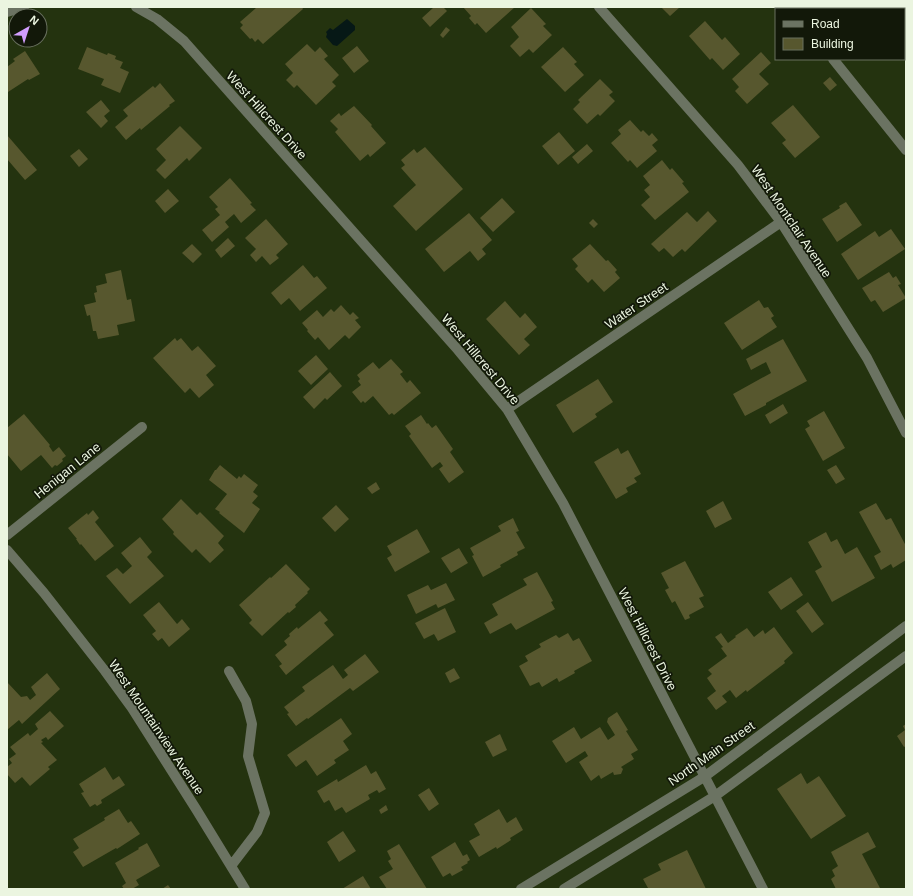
<svg xmlns="http://www.w3.org/2000/svg" width="913" height="896" font-family="Helvetica,sans-serif">
<style>
.water{fill:#061816}
.building{fill:#57572e}
.lines{fill:none;stroke-linecap:round;stroke-linejoin:round}
.minor{stroke:#6b7362;stroke-width:10}
.labels{text-anchor:middle;stroke-width:3.5;stroke-linejoin:round;paint-order:stroke}
.street-label{font-size:13px;fill:#ebf5e0;stroke:#121809}
</style>
<rect width="100%" height="100%" fill="#24330f"/>
<path class="water" d="M347,19L355,26V30L337,46L333,45L326,37L327,34L326,32L330,28L333,30Z"/>
<path class="building" d="M257,7H302L303,9L263,44L258,39L255,42L252,38L250,39L240,28L243,25L240,22Z
M434,7H443L447,11L430,27L422,18Z
M463,7H515L486,33L477,23L475,25L469,18L471,16Z
M661,7H680L670,16Z
M900,7H906V16L904,13V9H902Z
M531,8L546,24L543,26L552,35L533,53L529,49L520,57L510,46L519,37L511,27Z
M705,21L722,40L725,37L740,54L723,70L712,58L710,60L689,36Z
M446,27L450,30L443,38L440,35Z
M307,44L315,52L320,47L328,56L324,59L339,75L332,82L336,86L316,105L297,85L294,88L286,80L293,73L285,64Z
M357,46L369,61L354,73L342,58Z
M87,47L107,55L108,53L116,56L115,59L123,62L120,68L129,72L120,93L101,85L104,79L78,69Z
M563,47L577,62L574,64L584,75L565,92L541,67Z
M25,51L40,74L29,80L28,79L8,92L7,67L15,61L13,59Z
M761,52L771,63L759,74L769,84L747,104L735,91L739,87L732,79Z
M830,77L837,85L830,91L823,83Z
M600,79L613,92L609,95L615,101L600,116L598,114L587,124L573,109L580,102L578,100Z
M160,83L175,101L169,105L170,106L141,130L140,128L126,140L115,127L128,116L123,110L153,86L155,88Z
M101,100L110,111L104,116L108,121L101,128L86,112Z
M793,105L820,137L795,158L782,143L786,140L771,123Z
M354,106L372,125L371,126L386,143L370,157L368,154L360,161L335,132L338,129L330,121L339,113L341,116Z
M630,120L641,132L643,130L649,136L652,133L658,140L652,145L657,151L637,168L630,160L628,162L611,143L621,134L618,130Z
M180,126L202,148L189,161L187,158L165,179L156,170L166,160L156,149Z
M559,132L575,151L558,165L542,146Z
M7,135L37,170L25,180L7,159Z
M587,144L593,151L578,164L572,157Z
M425,147L463,189L416,231L393,206L416,185L401,168L405,165L401,160L414,149L417,153Z
M79,149L88,159L79,167L70,156Z
M662,160L670,170L672,168L684,182L682,183L689,192L655,220L641,205L650,197L644,190L650,185L643,176Z
M230,178L252,203L250,204L256,210L241,223L234,214L225,222L229,227L212,242L202,230L220,215L215,209L218,207L209,197Z
M168,189L179,201L165,213L155,201Z
M502,198L515,212L493,232L480,218Z
M846,202L862,225L837,242L822,219L840,208L839,206Z
M708,211L717,221L685,252L682,249L673,257L664,248L659,252L651,244L687,212L697,222Z
M469,213L492,240L482,249L486,254L478,261L470,251L444,272L425,249Z
M266,219L288,244L276,255L279,258L270,265L262,256L256,262L250,255L256,249L245,238Z
M593,219L598,224L594,228L589,223Z
M891,229L905,249L858,280L841,254L875,231L879,237Z
M228,238L235,246L221,258L215,250Z
M192,244L202,254L193,263L182,253Z
M590,244L606,261L608,260L617,270L615,272L620,278L604,292L592,279L588,283L575,269L578,266L572,259Z
M303,265L314,278L317,276L327,288L300,311L289,298L281,305L271,293Z
M121,270L127,300L131,299L135,321L117,325L119,335L98,339L96,331H93L90,315L87,316L84,305L96,302L94,293L97,292L96,286L107,283L105,274Z
M889,272L893,278L896,276L901,284L898,285L906,298L883,312L875,300L871,302L862,288Z
M759,300L764,308L768,307L774,316L771,318L777,327L742,350L724,323Z
M505,301L520,318L525,313L537,327L524,339L530,345L519,355L486,319Z
M341,305L350,315L353,312L359,318L355,320L361,327L349,339L345,335L329,350L318,337L315,340L307,331L308,330L302,323L317,310L323,317L331,309L334,312Z
M175,338L177,341L181,338L192,351L198,346L216,366L206,375L214,385L199,398L190,388L185,393L153,358Z
M783,339L807,381L766,403V405L745,416L733,394L771,373L766,362L751,370L746,359Z
M316,355L328,369L311,385L298,371Z
M391,359L403,372L400,374L407,383L410,380L421,393L394,415L392,413L389,415L373,396L365,403L363,401L361,403L352,392L361,385L358,381L360,379L357,375L373,362L379,369Z
M330,372L342,386L327,400L325,398L314,409L303,397Z
M598,379L613,402L595,414L597,417L573,433L556,405Z
M783,404L788,413L770,424L765,415Z
M824,411L845,448L823,461L805,429L810,426L807,421Z
M24,414L50,445L49,446L53,452L59,447L66,456L62,459L63,461L57,466L55,465L52,468L41,455L21,471L7,454V428Z
M421,415L427,424L428,423L432,428L436,425L453,449L450,452L464,472L449,483L439,469L443,466L440,462L432,468L409,436L411,434L405,426Z
M618,448L621,454L628,450L641,474L634,478L637,482L626,488L628,492L616,499L594,462Z
M220,465L237,479L239,476L241,478L244,474L258,485L253,492L258,496L252,503L260,509L244,533L219,513L220,512L215,509L227,494L209,480L215,470H216Z
M836,465L845,479L836,484L827,470Z
M376,482L380,489L372,494L367,488Z
M181,499L197,515L200,512L224,536L218,543L224,550L210,563L196,549L192,553L173,534L174,532L162,519Z
M723,501L732,519L715,528L706,511Z
M876,503L886,520L891,518L906,546V560L893,568L891,564L881,570L874,556L881,552L859,512Z
M336,505L349,519L335,532L322,518Z
M93,510L99,518L95,522L114,546L95,561L81,544L80,545L76,539H77L68,528L87,513L88,515Z
M513,518L519,531L516,532L525,548L517,552L518,555L500,565L501,567L483,577L472,556L474,555L470,548L501,531L498,526Z
M417,529L430,552L395,572L387,558L392,555L387,546Z
M826,532L831,542L837,539L845,554L857,547L875,578L832,602L815,571L822,567L808,542Z
M140,537L152,552L147,557L164,576L130,604L106,576L117,568L123,574L132,566L121,553Z
M459,548L468,563L451,573L441,558Z
M685,561L704,596L699,598L704,607L689,615L690,618L685,620L675,601L672,603L665,590L669,588L661,573Z
M286,564L310,589L307,592L308,593L295,605L296,607L289,613L288,612L262,636L249,623L252,620L239,605L270,577L271,578Z
M537,572L553,601L551,602L555,609L516,630L511,623L490,634L484,623L498,615L492,604L527,585L523,579Z
M791,577L803,595L781,610L768,592Z
M446,583L455,600L438,608L436,604L416,614L407,595L428,585L431,590Z
M159,602L177,624L182,619L190,629L169,647L162,638L158,641L152,634L156,631L143,615Z
M808,602L824,624L812,633L796,611Z
M445,608L456,632L438,641L434,634L424,639L415,623Z
M320,611L328,620L324,623L334,635L286,675L279,666L282,664L275,655L287,645L284,641L290,636L289,634L297,627L298,629Z
M774,627L793,653L784,661L785,663L747,692L746,690L736,698L730,690L722,696L727,702L716,710L707,698L716,691L707,678L712,674L708,670L727,656L721,648L723,647L715,637L721,633L728,643L736,637L735,636L747,628L754,637L763,630L765,634Z
M568,633L573,641L579,638L592,661L574,671L575,673L559,682L557,678L542,687L539,682L530,686L519,666L528,661L525,656L541,647L539,644L556,635L559,638Z
M365,654L379,672L353,691L350,688L308,719L307,718L296,726L287,714L289,713L284,707L305,691L302,687L333,665L343,679L348,675L344,670Z
M454,668L460,678L450,683L445,673Z
M47,673L60,689L22,724L19,720L7,730V682L21,697L27,696L30,700L36,695L31,687Z
M50,711L64,726L48,740L46,737L41,740L43,742L41,743L57,760L48,767L50,769L30,786L22,777L15,783L7,774V767L12,763L9,759L16,754L10,747L28,733L30,736L38,729L35,724Z
M617,712L628,730L626,731L638,750L631,754L634,759L621,767L623,769L621,774L614,775L613,772L601,779L599,775L591,781L579,762L588,756L585,751L566,763L552,741L574,727L581,739L600,727L608,740L615,735L607,722L608,718Z
M341,718L352,734L343,741L349,750L334,760L336,763L317,776L306,760L296,767L287,755Z
M906,724V746L904,747L897,736L905,730L903,726Z
M500,734L507,750L493,757L485,742Z
M366,765L371,774L376,771L386,789L379,793L377,790L368,795L370,799L346,813L342,807L335,811L329,800L324,803L317,791L337,779L338,782Z
M105,767L113,780L119,776L125,785L101,800L102,803L97,806L95,804L90,807L81,793L84,792L79,784Z
M801,773L807,784L819,776L846,816L811,839L777,789Z
M429,788L439,804L429,811L418,795Z
M386,805L388,810L381,814L379,810Z
M119,809L128,823L131,821L140,834L117,849L116,848L83,867L73,852L79,848L73,839L105,820L104,818Z
M499,809L507,823L516,817L523,830L510,838L511,840L497,849L496,847L479,857L469,841L480,835L474,824Z
M343,831L356,851L339,862L327,842Z
M868,832L876,847L862,854L880,888L877,889H836L831,879L835,876L832,870L838,866L831,852Z
M455,842L463,856L467,854L470,860L467,862L468,863L461,867L463,870L452,876L450,873L443,877L431,857Z
M147,843L160,866L136,880L139,885L132,889H124L122,886L126,883L115,863L139,849L138,848Z
M399,844L427,889H387L379,877L393,869L388,861L391,859L387,851Z
M687,850L706,889H645L648,888L643,879L661,870L658,864Z
M363,876L371,889H342Z
M168,885L171,889H162Z"/>
<g class="lines">
<path class="minor" d="M136,7L157,19L184,41L458,350L507,409L563,503L763,889
M599,7L738,165L781,222L867,358L906,433
M791,7L793,9
M7,12L24,7
M833,59L906,150
M507,409L781,222
M7,535L142,427
M7,550L44,593L105,671L132,708L196,809L245,889
M229,671L246,701L252,724L248,756L265,813L257,832L231,866
M521,889L704,777L906,626
M564,889L715,796L906,656"/>
</g>
<g class="labels">
<g class="street-label">
<text transform="translate(267 115) rotate(48)" y="5">West Hillcrest Drive</text>
<text transform="translate(792 221) rotate(56)" y="5">West Montclair Avenue</text>
<text transform="translate(636 305) rotate(-34)" y="5">Water Street</text>
<text transform="translate(481 359) rotate(50)" y="5">West Hillcrest Drive</text>
<text transform="translate(67 470) rotate(-39)" y="5">Henigan Lane</text>
<text transform="translate(648 639) rotate(63)" y="5">West Hillcrest Drive</text>
<text transform="translate(157 727) rotate(56)" y="5">West Mountainview Avenue</text>
<text transform="translate(711 753) rotate(-35)" y="5">North Main Street</text>
</g>
</g>
<rect width="913" height="896" fill="none" stroke="#ebf5e0" stroke-width="16"/>
<rect x="775" y="8" width="130" height="52" fill="#121809" stroke="#69705f"/>
<rect x="783" y="21" width="20" height="6" fill="#6b7362" stroke="#69705f"/>
<text x="811" y="28" font-size="12" fill="#ebf5e0">Road</text>
<rect x="783" y="38" width="20" height="12" fill="#57572e" stroke="#69705f"/>
<text x="811" y="48" font-size="12" fill="#ebf5e0">Building</text>
<g transform="translate(28 28) rotate(39)"><circle r="19" fill="#121809" stroke="#69705f"/>
<path d="M0-3L7 15L0 10L-7 15Z" fill="#d19dfe"/>
<text y="-6" font-size="11" font-weight="bold" text-anchor="middle" fill="#ebf5e0">N</text>
</g>
</svg>
